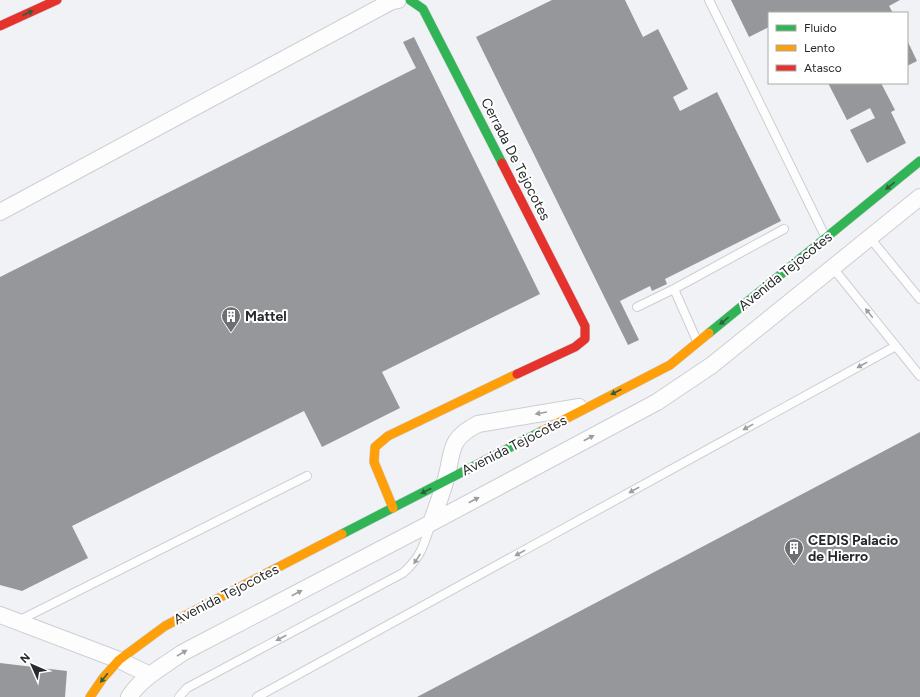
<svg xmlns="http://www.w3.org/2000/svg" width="920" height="697" font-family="Figtree,sans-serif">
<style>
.building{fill:#96979a}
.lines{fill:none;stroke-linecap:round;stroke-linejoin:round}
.lane-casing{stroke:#cdced2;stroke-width:10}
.street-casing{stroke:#cdced2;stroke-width:18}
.fast-casing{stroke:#cdced2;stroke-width:10}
.slow-casing{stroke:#cdced2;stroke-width:10}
.jam-casing{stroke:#cdced2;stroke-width:10}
.lane{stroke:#fdfdfe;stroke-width:8}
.street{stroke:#fdfdfe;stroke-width:16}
.fast{stroke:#30b455;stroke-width:9}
.slow{stroke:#ff9f0a;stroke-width:9}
.jam{stroke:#e5322d;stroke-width:9}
.oneway{fill:#2b613c}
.oneway2{fill:#9d9ea0}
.labels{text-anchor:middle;stroke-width:4;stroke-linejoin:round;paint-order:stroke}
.street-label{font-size:14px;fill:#28292c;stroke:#fefffe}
.poi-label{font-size:14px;font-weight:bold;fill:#28292c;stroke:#fefffe;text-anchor:start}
</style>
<rect width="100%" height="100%" fill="#f1f2f6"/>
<path class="building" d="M552,0H625L643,37L658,29L688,89L673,97L680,111L717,92L781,221L665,279L667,284L652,291L650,286L620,301L639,340L628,345L476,37Z
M731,0H900L889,6L893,13H769V27L749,37Z
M414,37L540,294L382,372L400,408L322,447L304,411L72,526L88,558L22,591L0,585V277L416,68L403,42Z
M907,40L917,61L907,66Z
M828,83H881L895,110L891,112L906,143L867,163L850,130L875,118L870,108L847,120Z
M920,432V697H417Z
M0,663L67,671L65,697H0Z"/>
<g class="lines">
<defs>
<path id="lane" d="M709,0L825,236
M870,238L920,299
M833,268L920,376
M674,289L697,341
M637,307L674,289L784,229
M18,621L307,476
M179,697L187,688L403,573C421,557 424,545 431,523
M257,697L896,346"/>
<path id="street" d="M0,212L392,1L398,0
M431,523C436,509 441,496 445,482C454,453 446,440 478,424L579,407
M0,615L119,660L150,675
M129,697C141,678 164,666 182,653L431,523L657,402L712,365L920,197"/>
<path id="fast" d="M410,0L423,9L502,163
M709,333L920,161
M342,534L542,431"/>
<path id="slow" d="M542,431L670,365L709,333
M393,508L374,462L375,447L388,436L517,374
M90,697L103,678L119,660L165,626L342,534"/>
<path id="jam" d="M0,26L57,0
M502,163L585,326V339L575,347L517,374"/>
</defs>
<use href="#lane" class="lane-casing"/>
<use href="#street" class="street-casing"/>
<use href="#fast" class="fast-casing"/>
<use href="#slow" class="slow-casing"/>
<use href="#jam" class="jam-casing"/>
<use href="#lane" class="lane"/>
<use href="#street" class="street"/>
<use href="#fast" class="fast"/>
<use href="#slow" class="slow"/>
<use href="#jam" class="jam"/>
</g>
<defs><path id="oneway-solid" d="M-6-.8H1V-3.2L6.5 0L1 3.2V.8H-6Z"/></defs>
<g class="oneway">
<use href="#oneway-solid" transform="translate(28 13) rotate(-24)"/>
<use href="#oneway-solid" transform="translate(890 186) rotate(141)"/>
<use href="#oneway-solid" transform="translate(724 321) rotate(141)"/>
<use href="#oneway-solid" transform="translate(616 392) rotate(153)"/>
<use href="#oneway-solid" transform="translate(426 491) rotate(153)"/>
<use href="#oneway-solid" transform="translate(104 678) rotate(129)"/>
</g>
<g class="oneway2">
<use href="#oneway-solid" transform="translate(869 313) rotate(-129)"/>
<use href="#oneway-solid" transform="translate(862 365) rotate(151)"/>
<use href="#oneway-solid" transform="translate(541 413) rotate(170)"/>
<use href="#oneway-solid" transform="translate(748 427) rotate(151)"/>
<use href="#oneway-solid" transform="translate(589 438) rotate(-28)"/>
<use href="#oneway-solid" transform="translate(634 490) rotate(151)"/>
<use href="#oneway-solid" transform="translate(474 500) rotate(-28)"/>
<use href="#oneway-solid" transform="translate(520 553) rotate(151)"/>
<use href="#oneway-solid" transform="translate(417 559) rotate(124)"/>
<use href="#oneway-solid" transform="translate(297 593) rotate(-28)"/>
<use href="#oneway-solid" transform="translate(281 638) rotate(152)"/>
<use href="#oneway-solid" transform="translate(182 653) rotate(-31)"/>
</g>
<defs>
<symbol id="building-pin" viewBox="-11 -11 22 30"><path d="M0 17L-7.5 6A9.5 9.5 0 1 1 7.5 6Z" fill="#6e6f73" stroke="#fefffe"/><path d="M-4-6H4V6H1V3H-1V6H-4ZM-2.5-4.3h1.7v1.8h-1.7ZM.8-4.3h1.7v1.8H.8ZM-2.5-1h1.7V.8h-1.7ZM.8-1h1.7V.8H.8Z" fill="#fff"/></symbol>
</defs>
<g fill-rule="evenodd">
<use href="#building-pin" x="220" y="305" width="22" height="30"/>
<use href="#building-pin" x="783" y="537" width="22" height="30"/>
</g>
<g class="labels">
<g class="street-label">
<text transform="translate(516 159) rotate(63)" y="5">Cerrada De Tejocotes</text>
<text transform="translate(785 271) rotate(-39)" y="5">Avenida Tejocotes</text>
<text transform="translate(514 445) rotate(-27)" y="5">Avenida Tejocotes</text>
<text transform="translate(226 594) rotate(-27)" y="5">Avenida Tejocotes</text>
</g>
<g class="poi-label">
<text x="245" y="321">Mattel</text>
<text x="808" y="545">CEDIS Palacio<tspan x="808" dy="16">de Hierro</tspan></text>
</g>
</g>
<rect x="768" y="12" width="140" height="72" fill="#fefffe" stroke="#a8a9aa"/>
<rect x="776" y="25" width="20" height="6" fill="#30b455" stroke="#a8a9aa"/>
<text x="804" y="32" font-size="12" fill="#28292c">Fluido</text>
<rect x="776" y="45" width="20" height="6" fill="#ff9f0a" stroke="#a8a9aa"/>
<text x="804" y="52" font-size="12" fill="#28292c">Lento</text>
<rect x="776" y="65" width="20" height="6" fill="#e5322d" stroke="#a8a9aa"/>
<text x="804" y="72" font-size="12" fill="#28292c">Atasco</text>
<g transform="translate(32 665) rotate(315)" stroke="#fefffe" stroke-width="3" paint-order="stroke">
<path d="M0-3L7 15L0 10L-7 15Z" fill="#28292c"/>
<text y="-6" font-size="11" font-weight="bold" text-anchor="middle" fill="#28292c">N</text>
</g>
</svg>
